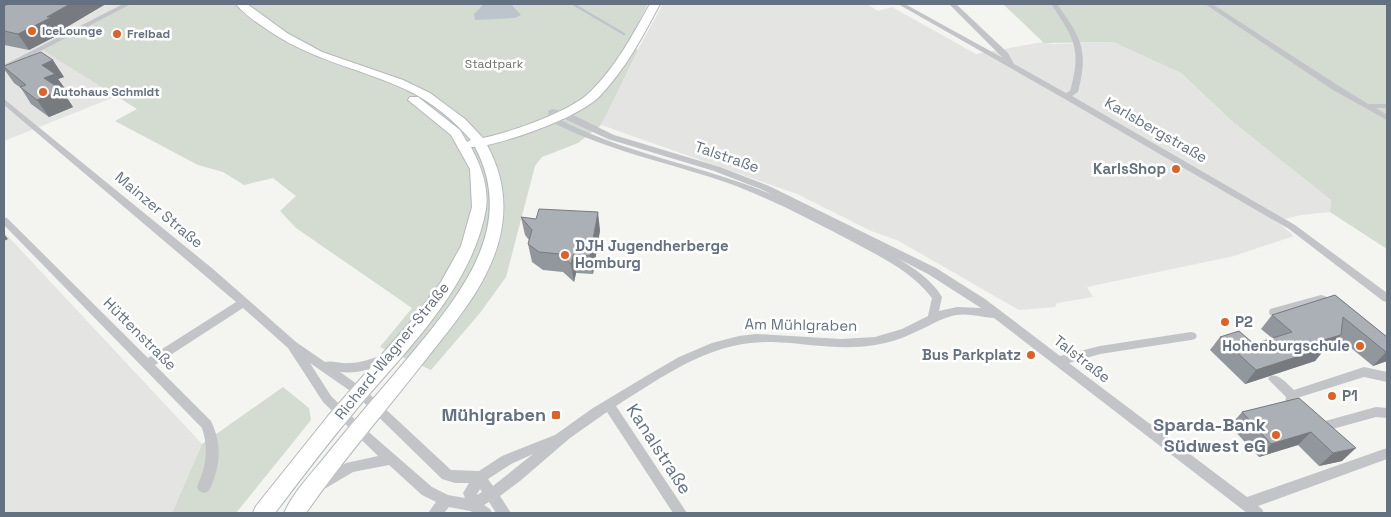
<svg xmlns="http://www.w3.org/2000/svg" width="1391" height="517" font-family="'Space Grotesk',sans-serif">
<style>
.built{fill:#e4e5e3}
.green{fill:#d4dbd1}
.water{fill:#bcc5cb}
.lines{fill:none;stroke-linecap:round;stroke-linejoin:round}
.stream{stroke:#bcc5cb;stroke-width:2.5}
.secondary-casing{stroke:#b4b8bc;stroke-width:2}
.street{fill:#c2c4c8;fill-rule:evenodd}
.secondary{fill:#fff;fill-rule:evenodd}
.wall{fill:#92979d}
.shaded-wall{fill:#777b7f}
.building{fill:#aab0b6;stroke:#777b7f}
.poi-dot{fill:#de6126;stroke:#fff;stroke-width:2}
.labels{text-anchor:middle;stroke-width:5;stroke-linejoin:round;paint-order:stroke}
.far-poi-label{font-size:12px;font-weight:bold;fill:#647180;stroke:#fff;text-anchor:start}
.far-park-label{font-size:12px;fill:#657862;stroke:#fff}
.street-label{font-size:15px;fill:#647180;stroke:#fff}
.poi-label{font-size:15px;font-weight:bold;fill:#647180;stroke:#fff;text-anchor:end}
.near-poi-label{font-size:18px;font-weight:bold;fill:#647180;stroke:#fff;text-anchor:end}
.near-street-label{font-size:18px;fill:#647180;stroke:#fff}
</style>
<rect width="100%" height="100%" fill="#f4f4f0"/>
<path class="built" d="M4,4H123L39,48L117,96L4,141Z
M663,4H867L878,11L892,7L976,54L1043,42L1053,44L1113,42L1181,73L1233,122L1331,200L1330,212L1301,215L1276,221L1294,236L1234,256L1087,287L1093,297L1057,303L1055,307L1019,310L897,240L871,231L797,194L601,125L621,80Z
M4,232L202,444L172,513H4Z"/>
<path class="green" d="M123,4H648L627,44L638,50L601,125L578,143L542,157L535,166L506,277L480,313L431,370L380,347L412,308L296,228L280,211L296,196L273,178L244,185L223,172L198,165L115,121L137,109L39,48Z
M1003,4H1387V249L1330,212L1331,200L1233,122L1181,73L1113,42L1044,43Z
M283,387L309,408L311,420L236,513H172L202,444Z"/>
<path class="water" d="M484,4H511L521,15L515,18L475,20L474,14Z"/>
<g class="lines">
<path class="stream" d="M573,4L624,34"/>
<defs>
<path id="secondary" d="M236,4H247L287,33L322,52L403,80L430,93L465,119L483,138C511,132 570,112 590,92C616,67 633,34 650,4H660C643,36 625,70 599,97C578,117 516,139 487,145C502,173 507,200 501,232C491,281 457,320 427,358C387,410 343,459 306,513H284C293,493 310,475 324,458C354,420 386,385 417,347C464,290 516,224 475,147H471C481,166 489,187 486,209C472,289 404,352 355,411C327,444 301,479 275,513H253L256,506L328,416L413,319L441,282L461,246L472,207L470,169L451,135L408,100L410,97H418L460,130L467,142L471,140C453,120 433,103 409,91C358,67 310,61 262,26C253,20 243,13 236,4Z"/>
</defs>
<use href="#secondary" class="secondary-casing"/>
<path class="street" d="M123,4H131L4,70V65Z
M898,4H905L1003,58L949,4H956L1008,53L1014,64L1066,93L1070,91C1082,49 1074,38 1051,4H1057C1081,38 1089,49 1078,92L1072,96L1295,225L1387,293V302L1383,301L1289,229L1063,98Z
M1205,4H1212L1339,86L1368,104H1387V108H1376L1387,115V120L1333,90Z
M4,99L213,269L296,342L325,362C332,360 341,364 349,363C362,363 372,358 384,355L388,356L390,359L388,362C372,369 357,374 340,372L364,389L451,470L479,471L502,456L555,435L593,408L648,375L679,357L712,343L739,336L756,334L841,339L875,337L902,329L928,316L932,298C912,272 883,258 855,243C813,221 770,198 725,182C666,162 605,150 550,121L548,111L552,109L567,112L614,135L720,167L769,186L936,268L985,299L1060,356L1100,346L1191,332L1195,333L1197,336L1195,339L1191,340L1100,354L1069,363L1247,497L1387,448V459L1258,506L1262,509L1264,513H1247L994,318C981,317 969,313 956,315C940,318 926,328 911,334C899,340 887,343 875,345C840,351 806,343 772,342C710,341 666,375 616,406L687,513H673L607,412L570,438L520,481L500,496L511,513H496L489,502L484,505L490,509L492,513H474L470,511L449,507L444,513H428L436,502L422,495L389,465L353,472L326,488L321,490L316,488L314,484L316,480L346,463L378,456L323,402L288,348L243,308L155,365L211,421C223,446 220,467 209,491L204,493L199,491L197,487C206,466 209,450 202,428L4,225V217L7,218L148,358L236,302L4,105ZM556,115L608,139L714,171L763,190L771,194C701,165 624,154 557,118ZM897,258L928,274L981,308L957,307L939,311L942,297C932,280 914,268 897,258ZM310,363L356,395L442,479L455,483H469L463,493L465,498L448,495L432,487L363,427L331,396ZM533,454L493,486L488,479L511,464ZM480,489L482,492L477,495V494Z
M1321,295L1325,296L1335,307L1334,310H1326L1319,303L1274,316L1270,315L1269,312L1270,309Z
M1364,367L1387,372V382L1364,377L1297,398L1296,402L1302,409L1300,413L1296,414C1287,411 1284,406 1286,397L1268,379L1270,376C1279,373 1287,384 1294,390Z
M1376,407L1387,408V418L1376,417L1318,433L1314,432L1312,428L1314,424L1318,423Z"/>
<use href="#secondary" class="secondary"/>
</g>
<path class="wall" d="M104,5L60,31L62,33L29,50L4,45V6Z
M4,66L64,77L58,79L66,90L63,92L73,107L49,117L31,104L21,88L14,83L4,69Z
M521,217L600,230L593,274L576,273L574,282L563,272L543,270L532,262L528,244L529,240L525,235Z
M1335,295L1387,337V361L1373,366L1339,338L1329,349L1324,350L1315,361L1245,384L1210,350L1220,337L1254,344L1272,338L1261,329L1272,315Z
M1299,398L1342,461L1319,466L1298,445L1259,457L1230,426L1242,412Z"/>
<path class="shaded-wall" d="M70,4H104V5L60,31L62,33L29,50L18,34L47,17Z
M53,60L64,77L58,79L66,90L63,92L73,107L49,117L37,100L44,78L42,65Z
M598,212L600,230L593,274L590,256Z
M4,234L8,239L4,241Z
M573,255L576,273L574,282L571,264Z
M1341,335L1329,349L1324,350L1315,361L1245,384L1256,370L1320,341Z
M1386,352H1387V361L1373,366Z
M1311,432L1298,445L1259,457L1271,444Z
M1356,448L1342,461L1319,466L1333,453Z"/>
<path class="building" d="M8,4H70L47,17H52L18,34L4,31V6Z
M41,52L53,60L42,65L55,74L44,78L62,90L37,100L20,87L26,85L4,67V66Z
M539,209L598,212L590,256L573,255L571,264L560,254L539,252L528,244L532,230L521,217L536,219Z
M1335,295L1387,337V352H1386L1343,317L1341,335L1320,341L1327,347L1256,370L1220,337L1239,331L1254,344L1292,332L1272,315Z
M1299,398L1356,448L1333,453L1311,432L1271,444L1242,412Z"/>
<g class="poi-dot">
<circle cx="32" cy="31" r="5"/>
<circle cx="117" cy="34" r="5"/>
<circle cx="43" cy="92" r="5"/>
<circle cx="1176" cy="169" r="5"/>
<circle cx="565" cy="255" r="5"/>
<circle cx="1225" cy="322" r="5"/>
<circle cx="1360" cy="346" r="5"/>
<circle cx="1031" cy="355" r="5"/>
<circle cx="1332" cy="396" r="5"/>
<rect x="551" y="410" width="10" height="10" rx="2.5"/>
<circle cx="1276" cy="435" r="5"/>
</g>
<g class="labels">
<g class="far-poi-label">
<text x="42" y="35">IceLounge</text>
<text x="127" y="38">Freibad</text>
<text x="53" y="96">Autohaus Schmidt</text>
</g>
<g class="far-park-label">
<text x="494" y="68">Stadtpark</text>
</g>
<g class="street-label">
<text transform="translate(1156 130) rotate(30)" y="5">Karlsbergstraße</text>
<text transform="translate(727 157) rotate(19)" y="5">Talstraße</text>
<text transform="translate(159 210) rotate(40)" y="5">Mainzer Straße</text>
<text transform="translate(801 325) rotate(1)" y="5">Am Mühlgraben</text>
<text transform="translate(140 334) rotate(45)" y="5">Hüttenstraße</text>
<text transform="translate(392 351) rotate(-51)" y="5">Richard-Wagner-Straße</text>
<text transform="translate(1082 359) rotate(38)" y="5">Talstraße</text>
</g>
<g class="poi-label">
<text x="1166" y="174">KarlsShop</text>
<text x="575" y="251" text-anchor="start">DJH Jugendherberge<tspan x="575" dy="17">Homburg</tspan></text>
<text x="1235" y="327" text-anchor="start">P2</text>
<text x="1350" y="351">Hohenburgschule</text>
<text x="1021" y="360">Bus Parkplatz</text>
<text x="1342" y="401" text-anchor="start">P1</text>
</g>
<g class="near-poi-label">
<text x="546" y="421">Mühlgraben</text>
<text x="1266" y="431">Sparda-Bank<tspan x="1266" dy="21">Südwest eG</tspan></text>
</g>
<g class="near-street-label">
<text transform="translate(659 449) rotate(57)" y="6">Kanalstraße</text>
</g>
</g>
<rect width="1391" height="517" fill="none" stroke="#647180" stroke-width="10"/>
</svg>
